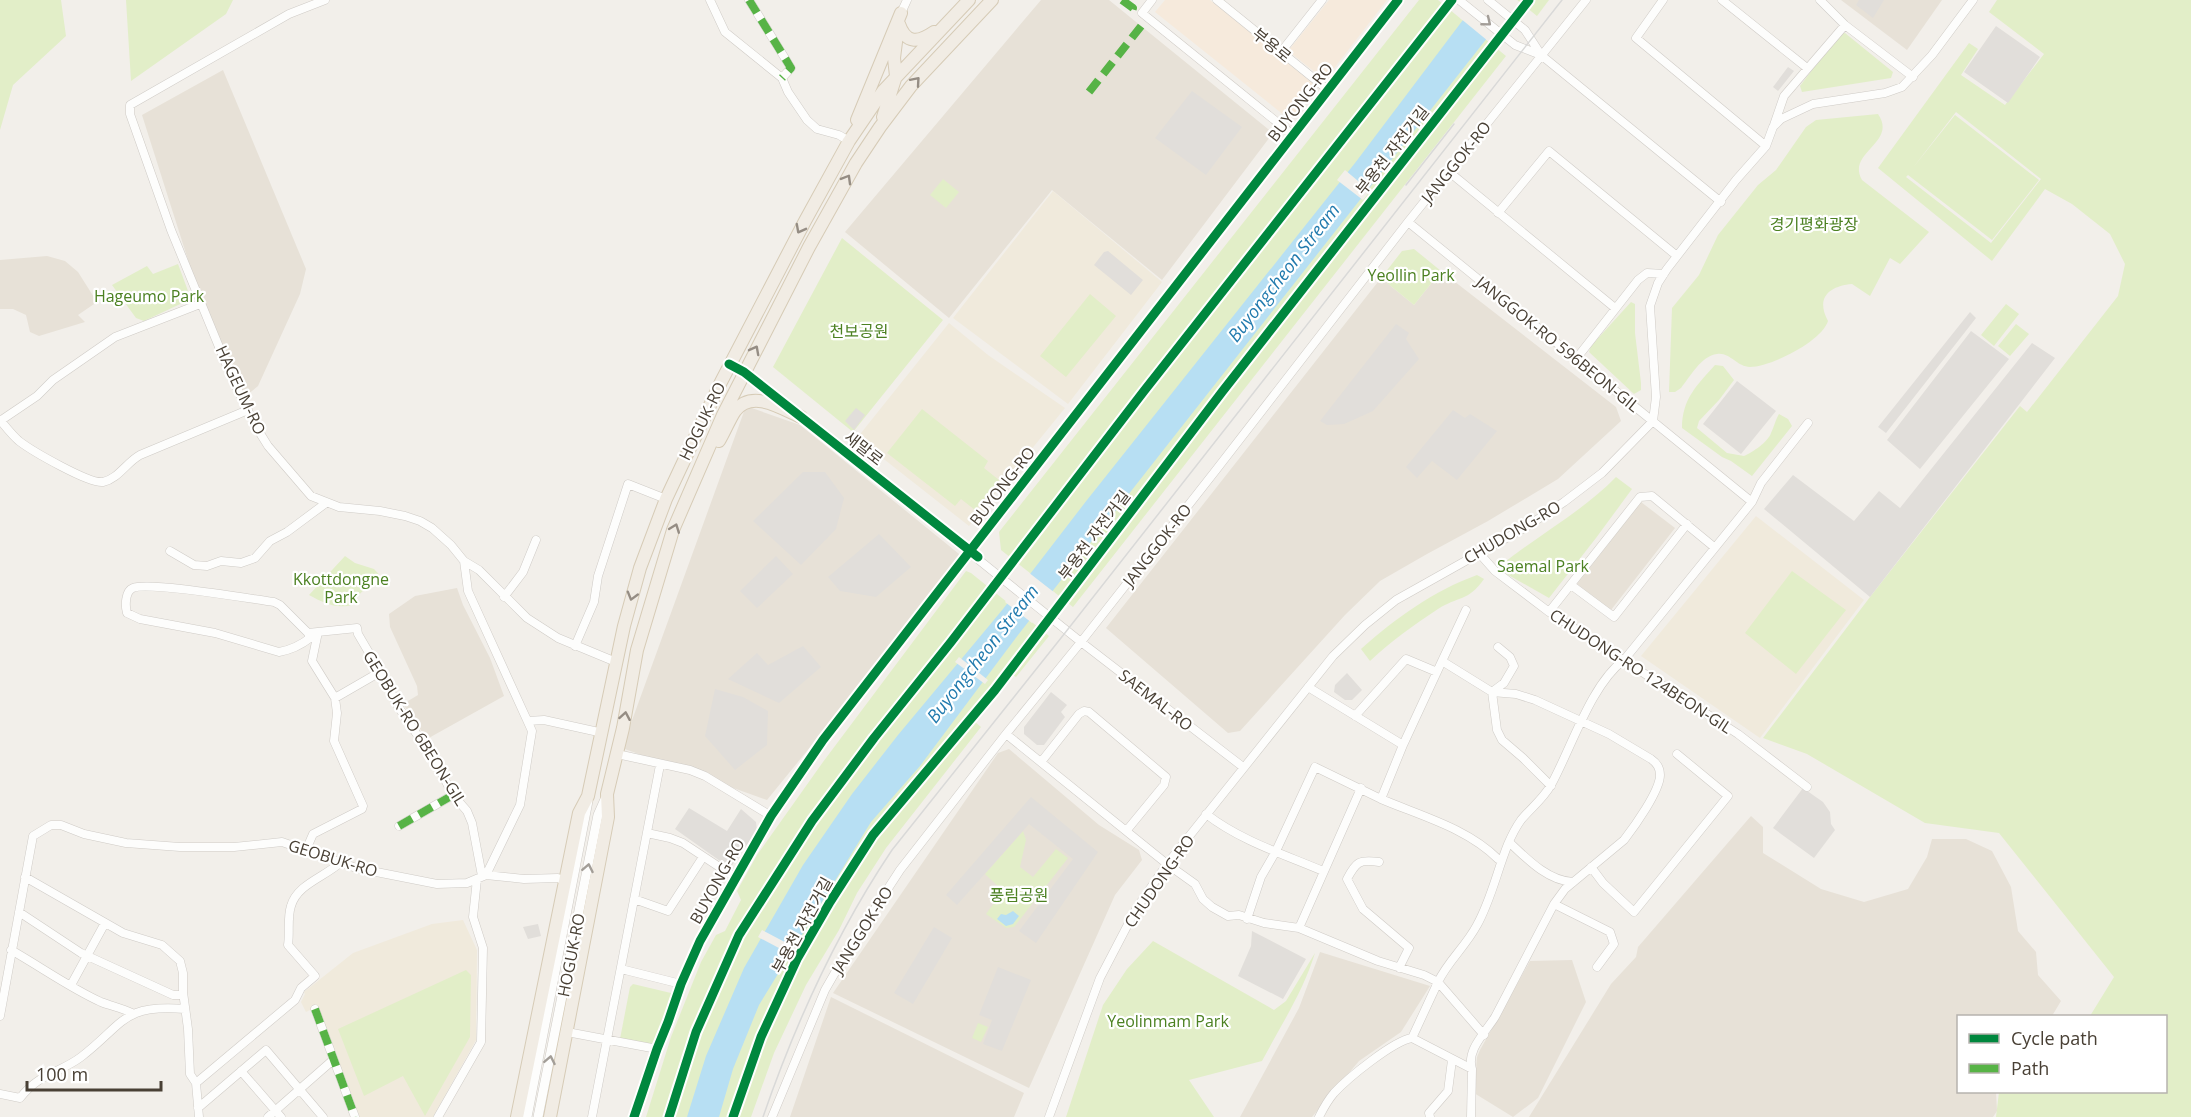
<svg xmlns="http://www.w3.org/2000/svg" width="2191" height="1117" font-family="'Open Sans','Noto Sans KR',sans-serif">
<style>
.residential{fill:#e7e1d7}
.commercial{fill:#f6eadc}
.education{fill:#f0eadc}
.green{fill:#e2eec8;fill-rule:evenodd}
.parking{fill:#e1deda}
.water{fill:#b7dff3}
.pier{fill:#f2efea}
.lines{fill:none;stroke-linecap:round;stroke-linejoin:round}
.minor-casing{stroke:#cfcbc6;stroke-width:9}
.tertiary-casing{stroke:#cfcbc6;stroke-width:10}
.primary-casing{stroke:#d6cbb6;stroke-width:14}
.minor{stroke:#fdfdfc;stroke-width:8}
.tertiary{stroke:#fdfdfc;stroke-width:9}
.primary{stroke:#f1ece4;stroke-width:12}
.tram{stroke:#d9d9d8;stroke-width:1.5}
.quiet{stroke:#57b346;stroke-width:8;stroke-dasharray:15 8;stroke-linecap:butt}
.cycleway-casing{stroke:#fff;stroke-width:13}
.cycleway{stroke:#00873e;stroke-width:9}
.oneway{stroke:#a39e98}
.oneway2{stroke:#958d84}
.labels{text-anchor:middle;stroke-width:4.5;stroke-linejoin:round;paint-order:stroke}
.street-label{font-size:16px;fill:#494035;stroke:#fff}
.park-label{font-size:16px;fill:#4c8122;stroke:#fff}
.water-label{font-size:18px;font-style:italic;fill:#227bae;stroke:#fff}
</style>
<rect width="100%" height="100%" fill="#f2efea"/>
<path class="residential" d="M1041,0H1109L1273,133L1162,280L1052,190L949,318L845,232Z
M1841,0H1942L1907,50Z
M223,70L306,269L300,294L258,386L247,395L243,393L227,359L189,263L142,115Z
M47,256L65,261L78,272L97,302L78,315L85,322L39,336L30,332L26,315L13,309H0V260Z
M1441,271L1616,407L1621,421L1558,479L1488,521L1427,554L1380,581L1345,615L1240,731L1228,733L1106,628L1381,278L1414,305Z
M746,406L800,425L964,558L767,800L622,748Z
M1641,502L1675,528L1611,610L1577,584Z
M457,588L463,605L490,658L504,696L427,739L403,704L418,695L417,686L390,627L389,614L415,596Z
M1009,749L1099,825L1139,850L1142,860L1115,895L1029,1088L833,993L998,753Z
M1751,816L1763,827V853L1821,889L1864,902L1908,889L1927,857L1932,839H1966L1992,851L2011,887L2018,931L2036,952L2038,975L2061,1001L2052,1016H1958V1092H1996L1997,1111L1993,1117H1529L1611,984L1636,957L1638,947Z
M1320,952L1430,986L1401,1032L1359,1061L1312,1117H1240L1299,1008Z
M1572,960L1586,1002L1538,1098L1513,1117L1474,1093L1477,1057L1480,1050L1530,961Z
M831,997L1024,1093L1014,1117H790Z"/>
<path class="commercial" d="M1165,0H1210L1316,86L1290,120L1155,12Z
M1329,0H1387L1325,80L1288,51Z"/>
<path class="education" d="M1053,191L1162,282L1068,404L953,318Z
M949,323L988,355L1065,408L969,526L857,438Z
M1756,516L1864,600L1760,738L1641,656Z
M463,920L477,950L476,1040L433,1117H359L319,1009L314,1008L306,1012L301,1002L305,994L304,992L353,953L432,924Z"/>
<path class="green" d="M0,0H61L66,36L13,85L0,130Z
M126,0H233L226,14L131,81Z
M1419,0H1438L1506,56L1073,607L1001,550L999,532Z
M1517,0H1549L1537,16Z
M1997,0H2191V1117H1996L1999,1092H2166V1016H2090L2114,977L1999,833L1925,823L1807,754L1763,738L1870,597L2020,406L2027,412L2118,296L2125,264L2110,234L2072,204L2045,189L1992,261L1878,168L1969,43L1978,49L1961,75L2005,105L2044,54L1989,12ZM1956,112L2041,179L1991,243L1906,177L1908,175L1992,240L2039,180L1955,115L1912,169Z
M1845,33L1893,72L1891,78L1802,92L1800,86L1839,34Z
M1878,114C1898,143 1846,152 1862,180L1929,232L1900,264L1890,258L1870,296L1852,284C1830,286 1815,297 1828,321C1822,341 1771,367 1750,367C1737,367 1730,352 1717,354C1701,356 1690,377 1681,388L1675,392H1669L1672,308L1699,275L1718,235L1758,185L1776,170L1806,127L1816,120Z
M943,179L959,192L946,208L930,195Z
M842,238L943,320L853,432L773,367Z
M1414,249L1441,271L1414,305L1381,278L1402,251Z
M178,264L191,299L144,321L136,318L112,285L147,266L153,274Z
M1090,294L1116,316L1066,377L1040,356Z
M1631,302L1635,304V333L1641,383V390L1634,394L1589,352L1591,346Z
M2006,304L2019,314L1994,346L1981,335Z
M2016,324L2029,334L2010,356L1998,346Z
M1715,365L1723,366L1734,380L1719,400L1699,421L1697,428L1727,453L1744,456C1753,452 1768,442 1771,433C1774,427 1775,421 1779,414L1788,419L1792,426L1752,476L1731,461L1722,457L1682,428C1682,399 1697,385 1715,365Z
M922,409L988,461L984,468L999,480L975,510L961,499L955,506L887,453Z
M1616,477L1632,489L1596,538L1549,598L1503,572L1499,567C1536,536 1581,513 1616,477Z
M345,556L355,563L374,569L386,582C367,588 362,587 353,605C335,609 324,603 309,595Z
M966,571L971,573L1049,636L1016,677L1011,674L974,721L981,727L886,848L857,893L839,930L806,985L774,1053L751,1117H646L671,1037L701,962L716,935L725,931L741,900L737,891L757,855L823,762Z
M1792,571L1846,610L1796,674L1745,633Z
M1477,575L1484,579C1468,602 1458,596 1438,609C1414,625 1391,641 1370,661L1361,649C1396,618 1433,591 1477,575Z
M1023,831L1026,840L1020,867L1033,877L1056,849L1068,858L1014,927L1006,928L986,914L1003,891L985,874Z
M1153,941L1274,1010L1286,1001L1315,953C1303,992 1281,1025 1262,1061L1189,1080L1214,1117H1066L1103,1005L1127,969Z
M466,970L471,975L470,1037L425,1116L403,1076L364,1096L338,1029Z
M633,984L671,993L673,998L656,1047L620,1039L630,987Z
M978,1023L988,1027L981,1042L972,1038Z"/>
<path class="parking" d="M1859,0H1884L1873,18L1856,5Z
M1996,26L2040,57L2008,103L1964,72Z
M1788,67L1794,71L1778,91L1773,87Z
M1192,91L1242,127L1206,175L1155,138Z
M1108,251L1143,280L1131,295L1094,265L1104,252Z
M1970,312L1976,318L1886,433L1878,427Z
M1396,324L1409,333L1406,339L1419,359L1373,411L1344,424L1327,425L1320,421Z
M1971,331L2009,359L1920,469L1887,440Z
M2032,343L2055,358L1870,597L1764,509L1793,475L1854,521L1879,491L1900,508Z
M1737,381L1776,411L1741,454L1703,424Z
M856,408L865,415L854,430L845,421Z
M1453,410L1465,418L1470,414L1497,431L1457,480L1432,461L1417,478L1406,467Z
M803,472H825L844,498L836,529L801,565L753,521Z
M879,534L911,567L876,597L840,591L828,577Z
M776,556L793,574L757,608L740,591Z
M803,646L821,667L779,703L728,679L757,653L768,665Z
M1347,673L1362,690L1352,700H1345L1334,692L1335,685Z
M715,689L743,697L768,711L767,745L735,770L705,736Z
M1051,692L1067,705L1061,712L1065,717L1044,745H1037L1024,734V727Z
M1803,788L1823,802L1830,812L1831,824L1835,830L1814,858L1773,828Z
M1031,797L1098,852L1036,943L1019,931L1073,859L1029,824L957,905L946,895Z
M689,808L727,831L741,809L756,822L757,831L730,868L675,829Z
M538,924L541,936L528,939L523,927Z
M934,927L952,938L913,1004L894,993Z
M1252,931L1306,959L1283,999L1238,976L1251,946Z
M998,967L1031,980L1002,1051L983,1044L992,1020L979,1015Z"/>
<path class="water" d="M1478,0H1517L1018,635L920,766L871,822L759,1005L733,1069L719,1117H687L706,1056L744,968L803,865L852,794L898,735L1003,609L1087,500L1355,163Z
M1013,911L1019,916L1013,924L1006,926L997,919L1001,914L1006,915Z"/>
<path class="pier" d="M1474,0H1517L1519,2L1488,41L1460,18Z
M1345,170L1370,191L1363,200L1337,180Z
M1028,572L1055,593L1032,623L1005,602Z
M959,657L988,680L985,684L955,662Z
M762,930L796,948L792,955L758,937Z"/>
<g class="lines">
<defs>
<path id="minor" d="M325,0L289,14L130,105V114L171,230L231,376L255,425L268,446L311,496L339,507L380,511L405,516L420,521L432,528L451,545L464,561L479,570L527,618L558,638L616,662
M710,0L725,32L782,78L788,92L807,120L817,129L839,135L849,141
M749,0L791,68L782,78
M1152,0L1142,13L1293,135
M1217,0L1328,90
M1459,0L1515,45L1541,55L1721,202
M1488,0L1525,30L1541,55
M1663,0L1636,38L1766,146
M1722,0L1807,68
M1820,0L1845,25L1913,77
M901,13L907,0
M1281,52L1322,0
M1774,125L1784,96L1845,25
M1448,171L1615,308
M1498,213L1549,151L1677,256
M1408,222L1752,502
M1576,359L1638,280L1647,273L1664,274
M801,417L1081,642L1243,767
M0,420C6,427 12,435 19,441C32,451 89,484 103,482C118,479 127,462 140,455L248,410
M0,421L37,396L53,380L115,337L200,304
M170,551L194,565L207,566L221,561L241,563L255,558L270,541L287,532L326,503
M1479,553L1495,571L1549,612L1738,734L1807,787
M464,561L468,591L532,731L520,805L486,875
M1571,585L1614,617L1687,524
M504,597L523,572L536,540
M1549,612L1640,497L1652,496L1714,547
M308,633L280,605L274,602C251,599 148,581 133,588C125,591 125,606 127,613L140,619L215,633L279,652C290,650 301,645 310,638L308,633L357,628L358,634L385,680L399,708L435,761L453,795L467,811L472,823L482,876
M575,646L594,602L598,576L628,484L666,499
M1498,647L1510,657L1514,666L1504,683L1492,692L1497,730L1502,740L1523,758L1551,786
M1442,661L1466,610
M1308,687L1403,745L1442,661L1492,692L1516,694L1535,700L1609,734L1651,759C1657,763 1660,768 1660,775C1660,791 1634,827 1624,840L1565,889L1554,904L1495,1017C1485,1033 1466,1050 1472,1069
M335,698L380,672
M1355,716L1406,659L1437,672
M528,721L544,720L603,733
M1006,734L1167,864L1195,884L1203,899L1212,907L1228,916L1239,915L1264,923L1299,928L1378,961L1424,975L1438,982C1448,961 1466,946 1477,925C1491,900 1497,871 1508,844C1511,837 1516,827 1521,820C1531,808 1543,799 1551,785C1571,749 1591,684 1624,660L1752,502L1761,483L1808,423
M1403,745L1381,799C1421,816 1467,828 1498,859H1502
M617,754L690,770L705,776L771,816
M1041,762L1079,714L1084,711L1089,712L1166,777L1164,785L1127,830
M1206,814C1241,841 1283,854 1323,871
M399,826L453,795
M647,833L670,838L683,843L736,878
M1509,842C1527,859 1548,881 1573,882
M306,850L313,834L362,809L363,806L334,741L337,713L335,698L312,661L318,632
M1379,862C1359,859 1356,862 1347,879L1363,909L1409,948L1399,968
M1591,867L1603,883L1634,912L1728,796L1677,754
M25,877L123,933L162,945L180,961L183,973V992L188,1029L190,1074L196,1083L199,1117
M634,899L668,911L703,857
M1554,904L1610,932L1614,944L1597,967
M19,912L81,953L173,995H183
M1247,919L1261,877L1276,851L1315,767L1381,799
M1299,928L1361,788
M11,950C41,967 70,988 101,1002C111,1006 122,1008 132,1013
M621,969L681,984
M71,985L105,923
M315,1009L355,1117
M0,1016L33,836L51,825H61L84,834L126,843L180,847H234L282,842L356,868L437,884L467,883L486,875L524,879L558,878L564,881
M567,1032L657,1049
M1412,1038L1438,982L1484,1035
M241,1071L281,1117
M196,1083L295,1000L301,988L315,976L288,945C290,933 287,918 291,906C297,884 325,877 341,862
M0,1094L20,1098C41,1072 58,1074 81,1057C125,1023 122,1004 185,1009
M198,1108L266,1050L323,1117
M268,1117L333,1060
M438,1117L481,1042L483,948L473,917L477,879
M592,1117L660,765
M634,1117L657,1049L668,1022L681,984L700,941L771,816L823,740L1398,0
M772,1117L825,990L848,950L900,870L1006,734L1081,642L1216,470L1408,222L1586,0
M1049,1117L1100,978L1136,909L1167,864L1333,656L1365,625L1396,600L1526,527L1564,502L1602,473L1653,421L1656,397L1650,306L1658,283L1667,269L1736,180L1766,146L1773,127L1781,119L1813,104L1885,93L1902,87L1932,55L1973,0
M1319,1117C1323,1109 1328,1100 1334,1093C1348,1078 1393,1041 1412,1038L1472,1069L1471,1117
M1430,1117L1429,1113L1448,1091L1452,1060"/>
<path id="tertiary" d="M729,364L744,372L788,407
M527,1117L588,801
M538,1117L598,815L606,797"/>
<path id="primary" d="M899,24C906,44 918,43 934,32
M883,117L896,76L894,58L897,34
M857,120L901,13
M719,441C725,431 729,420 735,411C752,389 781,408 801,417
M517,1117L579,813L588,796L624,626L640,568L666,499L721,382L805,221L849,141L883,91L969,0
M550,1117L608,817L607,794L623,728L637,650L673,530L723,415L809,247L856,163L880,127L911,86L992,0"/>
</defs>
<use href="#minor" class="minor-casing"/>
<use href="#tertiary" class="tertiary-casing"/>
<use href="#primary" class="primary-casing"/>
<use href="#minor" class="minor"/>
<use href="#tertiary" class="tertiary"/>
<use href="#primary" class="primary"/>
<path class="tram" d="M1406,185L1454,124
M763,1117C795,1024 837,932 892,850L1061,638L1562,0"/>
<path class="quiet" d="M749,0L791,68L782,78
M1122,0L1133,8L1131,15
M1089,92L1142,25
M399,826L453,795
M315,1009L355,1117"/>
<defs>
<path id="cycleway" d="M729,364L744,372L801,417L978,557
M634,1117L657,1049L668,1022L681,984L700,941L771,816L823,740L1398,0
M669,1117L696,1032L739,935L812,821L874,738L951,642L1144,391L1452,0
M733,1117L761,1037L797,959L830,902L873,835L995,690L1222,392L1529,0"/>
</defs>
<use href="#cycleway" class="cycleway-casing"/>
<use href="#cycleway" class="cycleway"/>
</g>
<defs><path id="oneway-chevron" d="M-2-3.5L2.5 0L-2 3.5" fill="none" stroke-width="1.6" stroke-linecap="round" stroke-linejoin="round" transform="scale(1.5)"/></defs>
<g class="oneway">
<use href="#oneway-chevron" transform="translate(1487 22) rotate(39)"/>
<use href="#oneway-chevron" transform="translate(588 868) rotate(-79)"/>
<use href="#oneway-chevron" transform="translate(550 1060) rotate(-79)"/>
</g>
<g class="oneway2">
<use href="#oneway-chevron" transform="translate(916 81) rotate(-49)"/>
<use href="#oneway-chevron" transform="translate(847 179) rotate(-60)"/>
<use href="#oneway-chevron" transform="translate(800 229) rotate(118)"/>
<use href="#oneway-chevron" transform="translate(755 350) rotate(-62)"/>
<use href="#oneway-chevron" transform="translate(675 528) rotate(-69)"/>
<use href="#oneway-chevron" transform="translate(632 596) rotate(106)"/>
<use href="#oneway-chevron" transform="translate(625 716) rotate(-80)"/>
</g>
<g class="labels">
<g class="street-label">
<text transform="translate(1272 45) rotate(39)" y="6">부용로</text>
<text transform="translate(1300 102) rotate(-52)" y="6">BUYONG-RO</text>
<text transform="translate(1392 150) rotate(-52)" y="6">부용천 자전거길</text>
<text transform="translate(1456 162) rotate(-51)" y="6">JANGGOK-RO</text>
<text transform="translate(1558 344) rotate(39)" y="6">JANGGOK-RO 596BEON-GIL</text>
<text transform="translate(241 390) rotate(65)" y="6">HAGEUM-RO</text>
<text transform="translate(702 421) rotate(-64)" y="6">HOGUK-RO</text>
<text transform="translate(864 448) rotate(38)" y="6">새말로</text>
<text transform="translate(1002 486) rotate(-52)" y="6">BUYONG-RO</text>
<text transform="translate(1512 532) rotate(-30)" y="6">CHUDONG-RO</text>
<text transform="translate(1094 535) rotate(-53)" y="6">부용천 자전거길</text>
<text transform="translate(1157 545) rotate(-52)" y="6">JANGGOK-RO</text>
<text transform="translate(1641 671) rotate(33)" y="6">CHUDONG-RO 124BEON-GIL</text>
<text transform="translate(1156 700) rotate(38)" y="6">SAEMAL-RO</text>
<text transform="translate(415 728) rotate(58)" y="6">GEOBUK-RO 6BEON-GIL</text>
<text transform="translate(333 858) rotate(17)" y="6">GEOBUK-RO</text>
<text transform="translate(717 881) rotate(-61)" y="6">BUYONG-RO</text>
<text transform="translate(1159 881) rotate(-55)" y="6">CHUDONG-RO</text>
<text transform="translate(802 925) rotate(-61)" y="6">부용천 자전거길</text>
<text transform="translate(862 930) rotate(-58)" y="6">JANGGOK-RO</text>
<text transform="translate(571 955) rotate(-79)" y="6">HOGUK-RO</text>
</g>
<g class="park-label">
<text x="1814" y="230">경기평화광장</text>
<text x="1411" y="281">Yeollin Park</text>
<text x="149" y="302">Hageumo Park</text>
<text x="859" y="337">천보공원</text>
<text x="1543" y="572">Saemal Park</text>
<text x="341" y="585">Kkottdongne<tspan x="341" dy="18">Park</tspan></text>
<text x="1019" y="901">풍림공원</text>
<text x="1168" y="1027">Yeolinmam Park</text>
</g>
<g class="water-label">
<text transform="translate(1284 273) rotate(-52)" y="6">Buyongcheon Stream</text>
<text transform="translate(983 654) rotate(-52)" y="6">Buyongcheon Stream</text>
</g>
</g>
<rect x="1957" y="1015" width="210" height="78" fill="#ffffff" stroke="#b6b3ae" stroke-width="1.5"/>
<rect x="1969" y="1034" width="30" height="9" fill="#00873e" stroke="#b6b3ae" stroke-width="1.5"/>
<text x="2011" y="1045" font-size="18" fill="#494035">Cycle path</text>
<rect x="1969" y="1064" width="30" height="9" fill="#57b346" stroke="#b6b3ae" stroke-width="1.5"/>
<text x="2011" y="1075" font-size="18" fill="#494035">Path</text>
<path d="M27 1081v9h134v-9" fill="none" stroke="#494035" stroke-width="3"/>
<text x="36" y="1081" font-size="18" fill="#494035" stroke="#ffffff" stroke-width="4.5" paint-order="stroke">100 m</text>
</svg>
